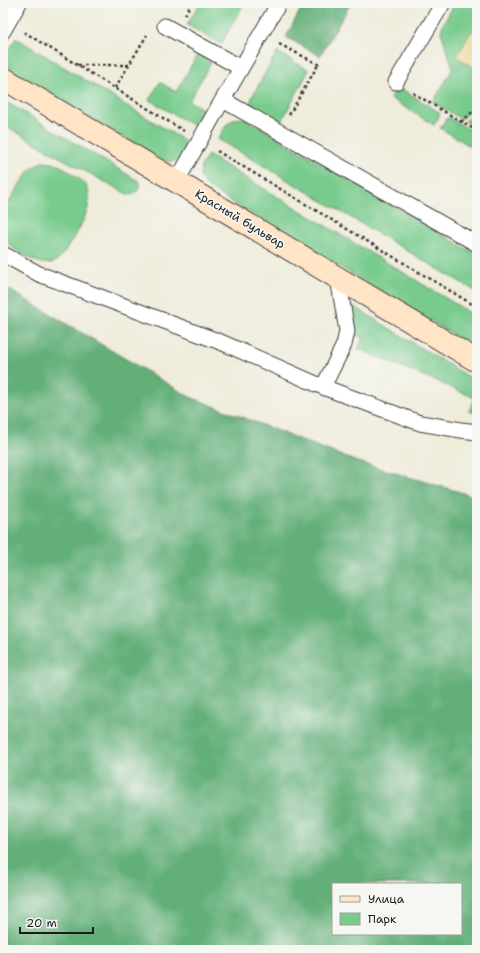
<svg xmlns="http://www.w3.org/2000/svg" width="480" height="953" font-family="'Shantell Sans',sans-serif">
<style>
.green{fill:#78cb8d;stroke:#4a7454}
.forest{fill:#62af78;stroke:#3f664a;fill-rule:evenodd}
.sand{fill:#eeda9e;stroke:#857b5d}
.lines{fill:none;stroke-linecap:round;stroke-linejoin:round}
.lane-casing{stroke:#3c3b38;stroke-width:17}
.secondary-casing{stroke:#3c3b38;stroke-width:24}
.path{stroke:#3c3b38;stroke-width:2.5;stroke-dasharray:3 3;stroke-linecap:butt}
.lane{stroke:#fff;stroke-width:15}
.secondary{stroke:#ffe4c6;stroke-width:22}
.labels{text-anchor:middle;stroke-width:3.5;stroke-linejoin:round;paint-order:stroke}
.street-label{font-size:12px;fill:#1c1c1c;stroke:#f6f6f2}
</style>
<rect width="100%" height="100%" fill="#f6f6f2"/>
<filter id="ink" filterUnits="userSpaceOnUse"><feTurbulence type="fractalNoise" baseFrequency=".025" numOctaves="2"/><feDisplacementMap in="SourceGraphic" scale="8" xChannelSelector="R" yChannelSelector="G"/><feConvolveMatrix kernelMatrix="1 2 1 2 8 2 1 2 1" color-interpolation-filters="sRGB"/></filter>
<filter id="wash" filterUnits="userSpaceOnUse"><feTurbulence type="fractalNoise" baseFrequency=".012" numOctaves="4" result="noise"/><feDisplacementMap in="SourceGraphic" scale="16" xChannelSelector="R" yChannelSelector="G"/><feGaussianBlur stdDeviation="0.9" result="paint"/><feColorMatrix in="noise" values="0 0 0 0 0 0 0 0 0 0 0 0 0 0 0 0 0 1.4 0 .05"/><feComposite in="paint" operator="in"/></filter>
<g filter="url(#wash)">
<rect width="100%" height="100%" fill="#efecda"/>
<path class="green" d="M200,3H244L221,44L187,25Z
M455,3H477V105L461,119L433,102L453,68L441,32L442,26Z
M16,38L190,144L181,159L171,162L162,160L13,72L6,63V54Z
M277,52L309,70L279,126L260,115L250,105L252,97Z
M198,54L211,62L189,101L210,113L201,130L149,100L160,82L176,92Z
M400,88L439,112C441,116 436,121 434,125L390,98L394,91Z
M3,100L140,182C140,189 136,195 129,195C87,172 44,149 3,124Z
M477,111V129L465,121Z
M244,118L477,255V292L218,139L227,124L234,119Z
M448,118H450L477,134V150L440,128L446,119Z
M208,155L477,317V349L207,187L200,177L201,166Z
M41,162C55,162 63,166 74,175C78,178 86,183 87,187C94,202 83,221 76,234C72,240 62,257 56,261C41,270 12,250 3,238V214L13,195L29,171Z
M348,303L477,382V414L469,411L475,398L434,380L358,349L363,338L352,333L354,322Z"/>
<path class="forest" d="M304,3H351L320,56L286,37Z
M3,286L188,396L355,461L477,497V950H3ZM333,884H461V934H333Z"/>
<path class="sand" d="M472,30L477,33V69L457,57Z"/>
</g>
<g filter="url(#ink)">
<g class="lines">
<defs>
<path id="lane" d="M165,26L241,68
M3,31L19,3
M396,82L443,3
M223,100L477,244
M177,181L215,113L279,3
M3,254L39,274L223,343L323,387L420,423L461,430L477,432
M323,387L344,345L347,331L338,278"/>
<path id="secondary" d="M3,78L477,361"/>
</defs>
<use href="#lane" class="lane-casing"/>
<use href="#secondary" class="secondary-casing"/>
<path class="path" d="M185,15L191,3
M24,32L184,131
M279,44L320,65
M78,65H129
M115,88L147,35
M413,93L477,131
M289,115L318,65
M461,122L477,108
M217,151L477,307"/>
<use href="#lane" class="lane"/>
<use href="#secondary" class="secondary"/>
</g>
</g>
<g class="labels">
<g class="street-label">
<text transform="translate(240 219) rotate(31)" y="4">Красный бульвар</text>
</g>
</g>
<rect width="480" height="953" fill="none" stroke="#f6f6f2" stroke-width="16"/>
<rect x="332" y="883" width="130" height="52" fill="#f6f6f2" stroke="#9f9f9c"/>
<rect x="340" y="896" width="20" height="6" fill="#ffe4c6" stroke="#9f9f9c"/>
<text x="368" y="903" font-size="12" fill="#1c1c1c">Улица</text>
<rect x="340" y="913" width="20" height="12" fill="#78cb8d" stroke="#9f9f9c"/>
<text x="368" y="923" font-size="12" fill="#1c1c1c">Парк</text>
<path d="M20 927v6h73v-6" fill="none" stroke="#1c1c1c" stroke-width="2"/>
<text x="26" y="927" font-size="12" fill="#1c1c1c" stroke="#f6f6f2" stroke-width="3" paint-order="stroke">20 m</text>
</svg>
